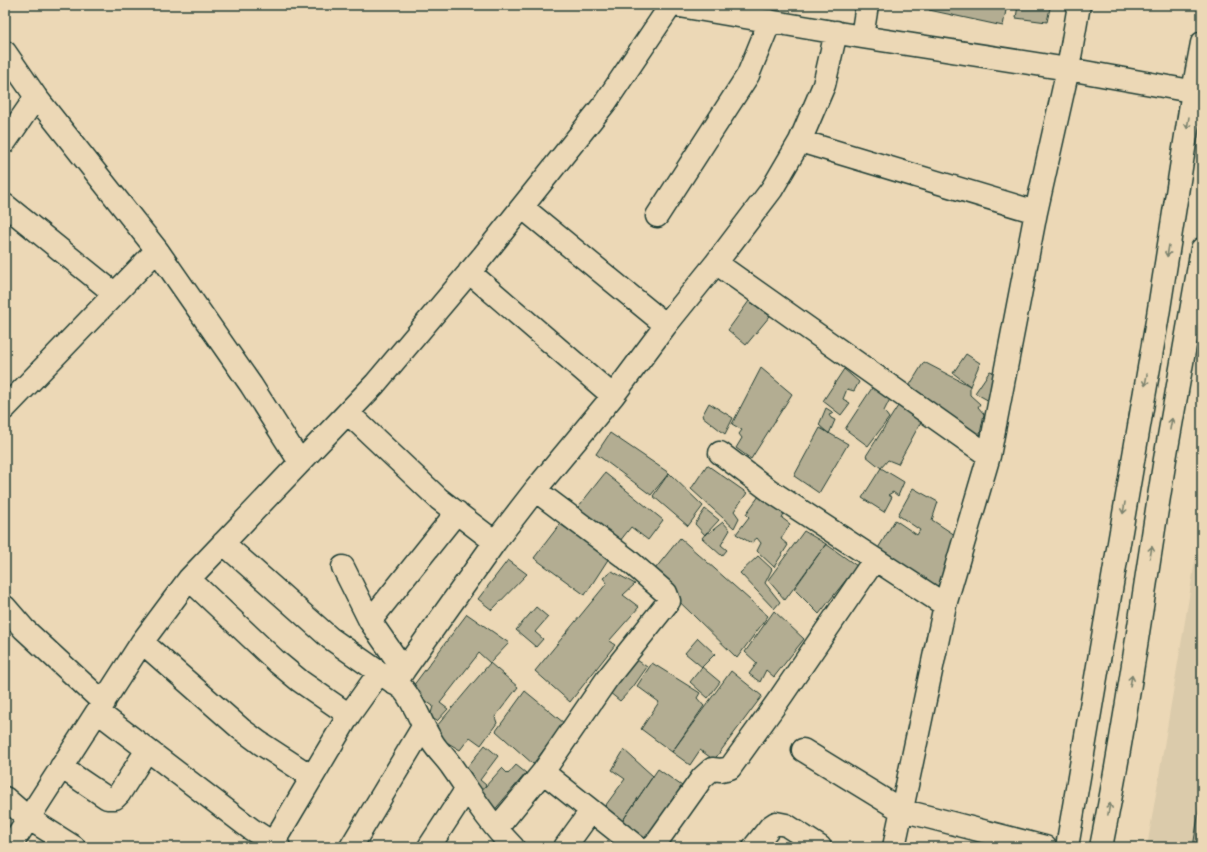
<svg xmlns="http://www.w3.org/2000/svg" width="1207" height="852" font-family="Kalam,sans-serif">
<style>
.built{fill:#dbcbab}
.building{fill:#b3ad92;stroke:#1f3d34}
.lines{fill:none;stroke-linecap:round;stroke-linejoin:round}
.minor-casing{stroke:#1f3d34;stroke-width:25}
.major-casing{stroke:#1f3d34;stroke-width:25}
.minor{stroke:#ecd8b6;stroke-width:22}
.major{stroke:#ecd8b6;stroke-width:22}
.oneway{stroke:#7b836e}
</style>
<rect width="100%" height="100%" fill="#ecd8b6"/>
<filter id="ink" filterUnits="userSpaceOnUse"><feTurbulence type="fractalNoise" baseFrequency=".025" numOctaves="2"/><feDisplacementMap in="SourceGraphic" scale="8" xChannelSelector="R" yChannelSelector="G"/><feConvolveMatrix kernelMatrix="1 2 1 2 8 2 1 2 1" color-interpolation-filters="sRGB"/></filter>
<g filter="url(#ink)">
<path class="built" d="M1202,520V847H1147Z"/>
<path class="building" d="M930,5H1007L1003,26L929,10Z
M1018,5H1046L1045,7L1050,8L1047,22L1016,18Z
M749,301L770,316L746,345L728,330Z
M966,354L980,363L970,386L953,373Z
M924,362L970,386V395L980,404L978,407L984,414L979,439L908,388Z
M761,368L792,394L751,459L736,448L742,438L739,434L742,430L732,424Z
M844,369L859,382L854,391L847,389L843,399L850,403L841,415L823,401Z
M990,371L1003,376L991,402L975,393Z
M874,385L890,399L884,411L889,418L868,446L845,429Z
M709,403L733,418L725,434L702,416Z
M898,406L922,420L898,464L888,460L881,468L866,456Z
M826,408L834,413L829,415L831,418L835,420L829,434L819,425Z
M820,428L848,444L819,493L794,476Z
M610,433L669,473L651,495L596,454Z
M707,465L747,493L734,511L739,518L734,528L691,489Z
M881,468L904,482L898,496L893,492L888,495L892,497L884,512L862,498Z
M605,473L663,520L648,540L631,527L616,546L575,511Z
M669,473L703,506L688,526L653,496Z
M913,488L938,502L932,520L955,535L939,587L877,550L895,520L917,535L920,530L898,515Z
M759,496L784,513L782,518L790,524L781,539L788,545L774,567L757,551L761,543L757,538L751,543L736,534L749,517L746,514Z
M705,509L719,520L705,535L695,524Z
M723,522L730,530L721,545L727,550L722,556L702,538L707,532L709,533Z
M560,524L609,558L585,595L534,558Z
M804,531L826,544L785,600L768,580Z
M680,538L768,616L737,658L651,574Z
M826,544L857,566L819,614L794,589Z
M758,556L772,569L765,583L780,602L774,609L740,573Z
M508,560L527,574L492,610L478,599Z
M612,571L635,584L623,595L639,607L609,641L615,645L570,702L535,671L607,583L603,578Z
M536,607L548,617L535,632L543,639L536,647L516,630Z
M774,611L804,639L774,677L766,670L760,682L749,674L757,663L745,652Z
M467,614L509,643L490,663L479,653L440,703L448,709L437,721L430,717L433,706L410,690Z
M698,638L715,654L702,667L685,653Z
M630,655L647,667L633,687L620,701L604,688Z
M490,663L518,687L495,717L497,723L481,745L470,737L460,750L431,733Z
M652,663L700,693L697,698L704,706L672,752L641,729L659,702L637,686Z
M702,667L720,682L708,698L690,682Z
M731,671L762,696L714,760L700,750L690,765L672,752Z
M525,691L564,723L533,764L496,731Z
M485,745L498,756L480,780L486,785L475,798L460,776Z
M624,750L653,776L619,826L600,813L625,779L612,770Z
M516,765L526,773L492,813L475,798L502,768L508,774Z
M658,769L682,786L645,840L619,826Z
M1202,792V847H1193Z"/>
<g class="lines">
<defs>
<path id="minor" d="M674,5L862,37L1068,69L1202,93
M862,37L867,5
M5,52L36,97L157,250L251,385L300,462
M800,141L1036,212
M5,142L36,97
M5,205L115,294
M522,207L666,325
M657,216L748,75L770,21
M716,263L989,456
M469,272L613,396
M5,408L157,250
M348,413L439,499L495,542
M720,453L769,490L945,605
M223,543L330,638L403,689C417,706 421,725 433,743C438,751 446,758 452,767C471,794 489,823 513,847
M343,567L370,621L404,670
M189,579L277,662L300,681L349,715
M5,607L24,629L104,703
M370,621L457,512
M142,642L241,729L260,743L312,777
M395,684L404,670L495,542L535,490L613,396L666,325L716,263L772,189L800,141L824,85L836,32
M98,712L251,829L279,847
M803,750L901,810L1045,847
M61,767L107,798H115L119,794L147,750
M543,772L637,847
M5,798L28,818L74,847
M497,828L543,772L607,679L669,601L666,593L627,559L535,490
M273,843L349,715L379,673
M10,847L142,642L189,579L375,384L483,256L605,103L671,5
M351,847L423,727
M429,847L466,790
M565,847L591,811
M653,847L702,778L712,769L721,770L730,768L778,701L875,559
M754,847L770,827L776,823L786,825L820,847
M894,847L945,605L989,456L1036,212L1068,69L1079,5"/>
<path id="major" d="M1067,847L1158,315L1193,91L1202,43
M1101,847C1127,718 1144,588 1165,459C1177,389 1190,319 1202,249"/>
</defs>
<use href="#minor" class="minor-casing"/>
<use href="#major" class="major-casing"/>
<use href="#minor" class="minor"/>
<use href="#major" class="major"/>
</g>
<defs><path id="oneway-shaft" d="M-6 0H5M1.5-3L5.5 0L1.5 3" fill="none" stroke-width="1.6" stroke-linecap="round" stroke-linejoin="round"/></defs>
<g class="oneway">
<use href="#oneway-shaft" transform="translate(1188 123) rotate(99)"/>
<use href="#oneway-shaft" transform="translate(1168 251) rotate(99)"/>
<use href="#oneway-shaft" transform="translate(1146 380) rotate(100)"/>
<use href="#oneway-shaft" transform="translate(1171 424) rotate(-80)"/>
<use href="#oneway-shaft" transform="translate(1124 508) rotate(100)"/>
<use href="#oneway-shaft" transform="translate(1151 552) rotate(-81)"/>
<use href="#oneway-shaft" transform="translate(1131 681) rotate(-80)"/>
<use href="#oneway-shaft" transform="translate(1109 809) rotate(-79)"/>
</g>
</g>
<rect width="1207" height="852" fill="none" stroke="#ecd8b6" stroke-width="20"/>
<rect x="10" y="10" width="1187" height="832" fill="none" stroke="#1f3d34" stroke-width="1.5" filter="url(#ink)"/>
</svg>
